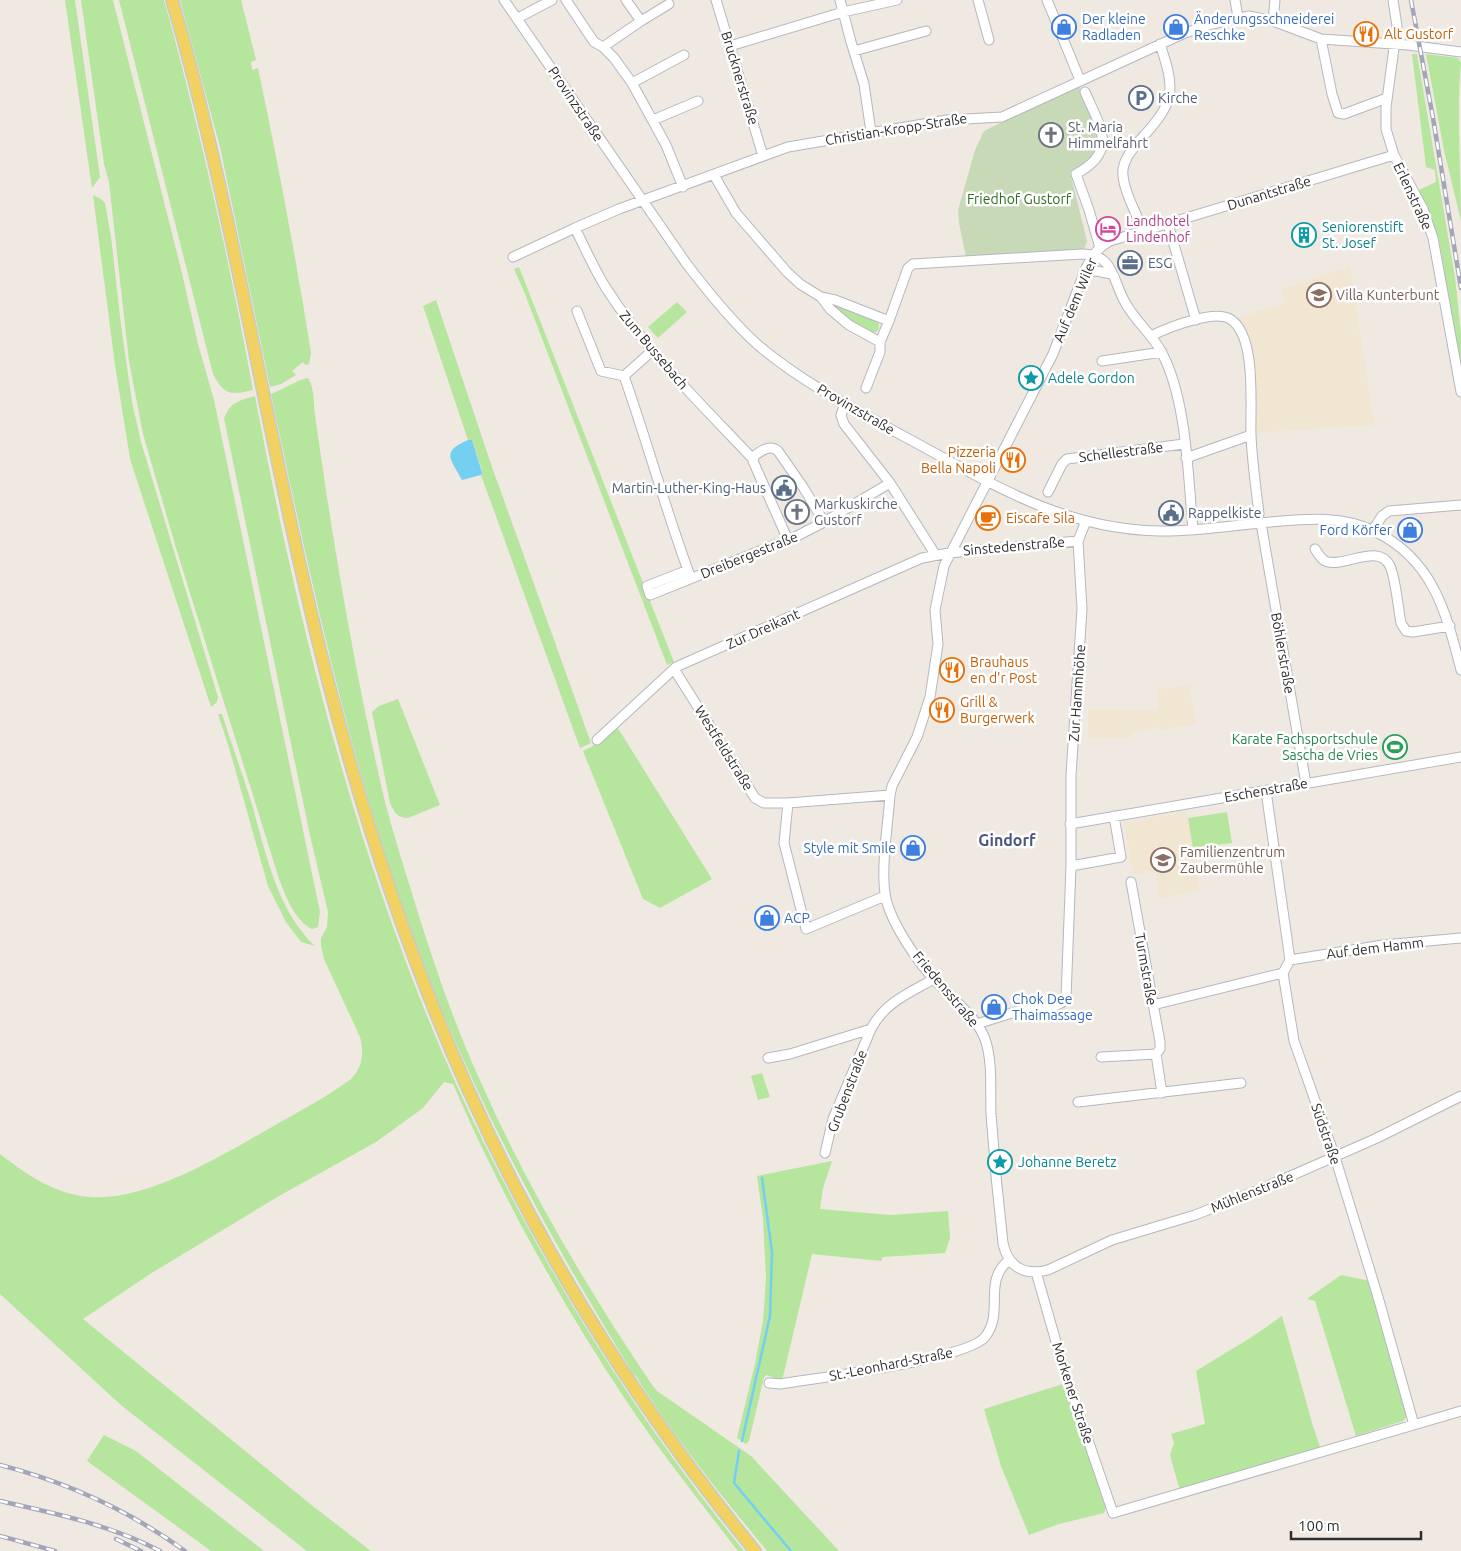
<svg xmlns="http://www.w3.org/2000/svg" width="1461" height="1551" font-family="Ubuntu,sans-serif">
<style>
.education{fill:#f0e6d1}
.green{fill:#b6e59e}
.cemetery{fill:#c8d9b8}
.water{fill:#75cff0}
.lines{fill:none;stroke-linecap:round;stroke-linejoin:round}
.stream{stroke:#75cff0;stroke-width:2.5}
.minor-casing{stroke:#b4b7c1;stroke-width:11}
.major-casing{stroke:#c9c9c9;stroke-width:14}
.minor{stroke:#fff;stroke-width:9}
.major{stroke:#f2d163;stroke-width:11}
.rail-casing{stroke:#a3a6b8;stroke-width:4.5}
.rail{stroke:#fff;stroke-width:2.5;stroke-dasharray:8;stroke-linecap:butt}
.labels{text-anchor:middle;stroke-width:5;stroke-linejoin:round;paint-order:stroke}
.shop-label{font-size:14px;fill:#366cbe;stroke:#fff;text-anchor:start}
.food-label{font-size:14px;fill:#c56008;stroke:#fff;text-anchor:start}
.street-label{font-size:14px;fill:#2e2e2e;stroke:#fff}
.service-label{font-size:14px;fill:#4e5e75;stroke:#fff;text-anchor:start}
.worship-label{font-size:14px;fill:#5b616d;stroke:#fff;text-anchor:start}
.park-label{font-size:14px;fill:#2c6e1b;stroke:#fff}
.hotel-label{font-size:14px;fill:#b23c85;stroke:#fff;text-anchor:start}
.culture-label{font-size:14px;fill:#0d838f;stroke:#fff;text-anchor:start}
.education-label{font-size:14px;fill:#785e54;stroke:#fff;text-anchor:start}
.leisure-label{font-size:14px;fill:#27864d;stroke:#fff;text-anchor:end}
.quarter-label{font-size:16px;font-weight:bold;fill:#4d5680;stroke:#fff}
</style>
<rect width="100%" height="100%" fill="#efe9e1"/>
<path class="education" d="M1350,267L1374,425L1255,433L1256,396L1251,346L1247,334L1242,323L1236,318L1286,302L1282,289Z
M1189,685L1196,724L1159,730L1158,727L1134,732L1125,739L1088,737V709L1159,711L1157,690Z
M1187,811L1200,891L1160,898L1155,871L1133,875L1124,822Z"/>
<path class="green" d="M65,0H75L100,177L92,188Z
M81,0H113L181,269L198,344L214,400L320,912L318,927L312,929C294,920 286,896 279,879L176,548L143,434L129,361L109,182L104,164Z
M119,0H164C200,129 229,259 253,390C230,395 225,396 213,374Z
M180,0H241L256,60L251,62L252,70L258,68C278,163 296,258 311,353L309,364L305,365L303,362L292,371L296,375L281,384L270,387L220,147Z
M1412,54H1417L1455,277L1461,334V372L1439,239L1419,190L1436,182L1435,170L1426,167Z
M1426,54L1458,58L1461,63C1456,115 1461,168 1461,221L1444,150Z
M93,195L101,199L105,203L111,237L121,325L132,402L141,442L218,697L217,702L211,707L130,459L115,365Z
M519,267L674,662L667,665L525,294L514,269Z
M436,300L492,467L591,743L580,748L481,475L482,470L472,440H468L423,306Z
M826,300L878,321C879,325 880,330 876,332C865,339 834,307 826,300Z
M677,302L687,312L658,338L648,327Z
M308,378C315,389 313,402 315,415C318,438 322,461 325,484C340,582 357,679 379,776C386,809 396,841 406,874C428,946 451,1018 483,1087C529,1190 587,1288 650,1382L657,1391L751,1456L839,1551H767C721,1495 674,1438 636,1376L634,1375C563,1260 499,1145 446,1020C362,820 316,606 271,394C281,390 300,379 308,378Z
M255,396C299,630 359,868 457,1086C533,1252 629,1409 744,1551H738C700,1502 662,1454 627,1402C560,1301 501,1195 453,1084L444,1082L423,1108L376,1142L279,1196L150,1274L83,1319L314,1507L371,1551H307L122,1406L0,1294V1154C27,1175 56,1195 91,1197C150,1201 226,1153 277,1124C302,1110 328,1096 351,1079C363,1067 364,1052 360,1037L324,959L321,945V938L327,927L328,912L309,831L224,418C231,402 238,401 255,396Z
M398,699L440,805L408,818C398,818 394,812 390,803L372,712L379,706Z
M218,714H222C231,742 241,770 250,798C265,848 275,908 315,946L301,942L286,922L268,886L230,751Z
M616,725L712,879L660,908L643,899L583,751L593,746Z
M1227,812L1232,843L1193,848L1188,818Z
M762,1073L770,1097L758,1100L751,1076Z
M832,1161L823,1188L820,1209L891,1215L948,1211L950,1238L945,1253L883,1257L881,1261L812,1254L782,1381L767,1375L764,1377L749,1441L746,1444L737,1438L755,1364L763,1321L766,1278L763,1219L757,1176Z
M1341,1275L1370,1281L1408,1415L1403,1421L1356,1436L1315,1301L1307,1299Z
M1282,1316L1313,1426L1321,1450L1180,1491L1170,1455L1174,1443L1171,1434L1205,1424L1196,1371L1250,1338Z
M1063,1384L1081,1439L1084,1440L1107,1505L1104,1513L1059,1524L1029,1535L1001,1466L984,1409Z
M104,1435L136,1451L264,1551H211L87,1461Z"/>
<path class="cemetery" d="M1078,85C1094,118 1118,155 1070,172L1087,241L1084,250L966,257L959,223L958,210L975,150L984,131Z"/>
<path class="water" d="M468,440H472L482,472L481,475L462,480C451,459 440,452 468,440Z"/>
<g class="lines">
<path class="stream" d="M742,1441L770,1316L772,1252L762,1178
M739,1451L734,1483L791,1551"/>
<defs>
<path id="minor" d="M504,0L686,263C708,292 731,321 758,345C803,383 856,410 907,438C989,482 1061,529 1158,531C1196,532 1234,525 1271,522C1306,519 1341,515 1374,531C1433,559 1446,612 1461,670
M566,0L594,42L603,47L614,58L632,83L666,145L683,187
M716,0L763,156
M840,0L851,42L864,84L871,132
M978,0L989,40
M1047,0L1080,80
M1235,0L1238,17
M1393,0L1397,26L1386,107V129L1394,155L1423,209L1433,238L1461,392
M518,18L552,0
M641,21L669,4
M1273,21L1275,0
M1321,39L1332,94L1338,113L1344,114L1387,98
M730,46L843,12L897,0
M603,47L641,21L626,0
M854,51L926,31
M632,83L684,55
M1085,92C1100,127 1119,151 1076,174L1089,210L1100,248
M653,120L698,101
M1394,155L1110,241C1098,247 1092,256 1086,268L1053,354L944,566L935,610L938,644L930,697L917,737L892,786L890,795C888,824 881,866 885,893C888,919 918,963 936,981C951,998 977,1017 985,1039C993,1062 990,1090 991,1114C994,1157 998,1200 1003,1243C1008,1267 1024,1276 1048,1270L1112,1240L1195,1215L1261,1189L1377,1138L1461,1096
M714,175L736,213L787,272L800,284L821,297L830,309L849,325L880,342L889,321L835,300L821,297
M1168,224L1196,320
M575,228C585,248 594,269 606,288C646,351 701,404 752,458
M1143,231C1137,214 1121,187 1123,169C1125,157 1133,149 1140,140C1175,102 1176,92 1160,44
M513,257L575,228L619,209L788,147L947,120L1002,117L1185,33L1212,24L1249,16L1273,21L1321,39L1408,45L1461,52
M1084,272L1097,271L1111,274
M577,311L601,371L624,376
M889,321L908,268L913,264L1082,254C1115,254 1112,281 1126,304C1136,322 1153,335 1162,353C1187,401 1188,476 1193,530
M1151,336C1167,328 1214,309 1230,319C1257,335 1250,406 1251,435C1252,461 1256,488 1259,514
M1102,361L1162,352
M624,376C647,441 665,508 689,573
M624,376L653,350
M866,388L880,352V342
M845,404L841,415L844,424L890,483L935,554
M1186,458L1251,435
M1048,492L1062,464L1067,459L1184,444
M1261,523L1306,784
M1373,530L1382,516L1389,511L1461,505
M788,540L753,461L754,456C761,451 770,444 778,451L803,487L824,522
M1315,549C1318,553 1320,558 1325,561C1343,569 1378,542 1390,566C1396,580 1398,608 1401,623L1406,631L1413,632L1450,626
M688,570L647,586L650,595L797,536L824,522L890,483
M674,669L755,798L764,803H788
M597,740L676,667L922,558L949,553L1078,541
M1266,791L1290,960L1283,973L1294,1041L1335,1157L1378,1297L1414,1425
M1070,824L1461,757
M1071,866L1121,857L1114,816
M1131,882L1160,1042V1049L1156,1054L1162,1093
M885,896L806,929L784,843L788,803L890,795
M1290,960L1383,945L1461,938
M1153,1005L1283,973
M977,1024L1015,1012L1055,1006L1063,1002L1066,998L1071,866V775L1082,609L1078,541L1086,521
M1101,1057L1156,1054
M768,1058L790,1054L871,1029C884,1003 909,993 934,979
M1078,1102L1241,1083
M825,1153L833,1119L871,1029
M1036,1272L1065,1373L1113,1513L1461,1411
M769,1383L781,1384C816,1378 968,1359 985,1337C1005,1312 982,1282 1009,1260"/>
<path id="major" d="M172,0C229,194 260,395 306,591C345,761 396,928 467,1087C542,1254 640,1410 755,1551"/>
</defs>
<use href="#minor" class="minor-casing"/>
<use href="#major" class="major-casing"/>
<use href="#minor" class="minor"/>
<use href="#major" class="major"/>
<defs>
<path id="rail" d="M1411,0L1433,118L1461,288
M0,1465C66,1482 130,1511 185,1551
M0,1501C54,1513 111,1525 160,1551
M0,1536L55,1551
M116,1539L141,1551"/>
</defs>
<use href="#rail" class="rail-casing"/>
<use href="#rail" class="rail"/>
</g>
<defs>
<symbol id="shop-ring" viewBox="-11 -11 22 22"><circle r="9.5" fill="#fff" stroke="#3f7fe0" stroke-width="1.5"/><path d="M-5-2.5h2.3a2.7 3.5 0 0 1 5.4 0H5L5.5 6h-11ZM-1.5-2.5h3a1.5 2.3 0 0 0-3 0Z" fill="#3f7fe0"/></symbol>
<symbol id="restaurant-ring" viewBox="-11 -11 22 22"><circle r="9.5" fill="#fff" stroke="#e8710a" stroke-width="1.5"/><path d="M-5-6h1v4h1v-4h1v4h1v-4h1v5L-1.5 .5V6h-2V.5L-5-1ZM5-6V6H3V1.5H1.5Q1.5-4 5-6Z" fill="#e8710a"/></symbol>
<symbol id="parking-ring" viewBox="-11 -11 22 22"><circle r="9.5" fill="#fff" stroke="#5c6f8a" stroke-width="1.5"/><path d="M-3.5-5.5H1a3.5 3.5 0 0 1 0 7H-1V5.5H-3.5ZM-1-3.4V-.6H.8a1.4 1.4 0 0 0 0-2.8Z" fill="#5c6f8a"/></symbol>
<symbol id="church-ring" viewBox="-11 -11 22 22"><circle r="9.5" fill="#fff" stroke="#6b7280" stroke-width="1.5"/><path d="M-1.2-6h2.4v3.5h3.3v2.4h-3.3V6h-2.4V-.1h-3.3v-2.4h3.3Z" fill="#6b7280"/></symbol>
<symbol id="hotel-ring" viewBox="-11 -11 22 22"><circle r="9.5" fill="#fff" stroke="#d1479c" stroke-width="1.5"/><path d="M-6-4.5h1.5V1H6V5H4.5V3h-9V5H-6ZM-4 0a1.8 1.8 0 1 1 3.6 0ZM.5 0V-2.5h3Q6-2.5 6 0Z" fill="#d1479c"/></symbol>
<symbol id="building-ring" viewBox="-11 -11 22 22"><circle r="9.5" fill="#fff" stroke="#0f9aa8" stroke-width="1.5"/><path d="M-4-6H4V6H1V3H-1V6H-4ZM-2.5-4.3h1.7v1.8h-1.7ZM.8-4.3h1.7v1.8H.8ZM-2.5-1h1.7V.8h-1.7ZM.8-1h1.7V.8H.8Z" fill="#0f9aa8"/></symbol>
<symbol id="office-ring" viewBox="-11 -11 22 22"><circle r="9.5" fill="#fff" stroke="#5c6f8a" stroke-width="1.5"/><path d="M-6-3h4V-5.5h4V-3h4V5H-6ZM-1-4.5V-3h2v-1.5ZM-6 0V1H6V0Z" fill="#5c6f8a"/></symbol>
<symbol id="school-ring" viewBox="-11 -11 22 22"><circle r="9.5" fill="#fff" stroke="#8d6e63" stroke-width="1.5"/><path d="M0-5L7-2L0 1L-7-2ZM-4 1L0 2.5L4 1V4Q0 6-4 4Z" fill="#8d6e63"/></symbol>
<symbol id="sight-ring" viewBox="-11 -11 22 22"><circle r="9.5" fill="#fff" stroke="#0f9aa8" stroke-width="1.5"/><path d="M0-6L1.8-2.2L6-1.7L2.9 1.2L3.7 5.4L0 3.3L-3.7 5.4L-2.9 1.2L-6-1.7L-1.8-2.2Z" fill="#0f9aa8"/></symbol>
<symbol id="civic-ring" viewBox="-11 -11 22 22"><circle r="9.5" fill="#fff" stroke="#5c6f8a" stroke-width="1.5"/><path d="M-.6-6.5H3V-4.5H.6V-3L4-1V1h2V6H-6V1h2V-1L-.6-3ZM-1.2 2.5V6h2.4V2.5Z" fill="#5c6f8a"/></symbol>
<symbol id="cafe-ring" viewBox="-11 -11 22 22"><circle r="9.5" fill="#fff" stroke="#e8710a" stroke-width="1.5"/><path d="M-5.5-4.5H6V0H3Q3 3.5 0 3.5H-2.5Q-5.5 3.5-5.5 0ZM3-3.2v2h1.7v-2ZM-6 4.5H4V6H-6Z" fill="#e8710a"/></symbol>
<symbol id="stadium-ring" viewBox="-11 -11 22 22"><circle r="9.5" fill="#fff" stroke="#2e9e5b" stroke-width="1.5"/><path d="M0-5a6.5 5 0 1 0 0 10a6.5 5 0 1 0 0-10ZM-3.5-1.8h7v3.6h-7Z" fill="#2e9e5b"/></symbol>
</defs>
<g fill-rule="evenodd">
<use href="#shop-ring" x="1050" y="13" width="28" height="28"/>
<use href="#shop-ring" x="1162" y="13" width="28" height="28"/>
<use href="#restaurant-ring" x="1352" y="20" width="28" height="28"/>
<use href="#parking-ring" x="1127" y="84" width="28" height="28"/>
<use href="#church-ring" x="1037" y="121" width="28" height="28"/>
<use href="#hotel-ring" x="1094" y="215" width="28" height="28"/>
<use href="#building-ring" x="1290" y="221" width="28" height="28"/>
<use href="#office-ring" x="1116" y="249" width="28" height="28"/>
<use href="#school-ring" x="1305" y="281" width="28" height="28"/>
<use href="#sight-ring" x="1017" y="364" width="28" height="28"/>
<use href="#restaurant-ring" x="999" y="446" width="28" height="28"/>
<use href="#civic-ring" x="770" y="474" width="28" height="28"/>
<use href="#church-ring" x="783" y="498" width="28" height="28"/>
<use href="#civic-ring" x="1157" y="499" width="28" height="28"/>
<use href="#cafe-ring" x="974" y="504" width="28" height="28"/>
<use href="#shop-ring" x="1396" y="516" width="28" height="28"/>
<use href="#restaurant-ring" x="938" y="656" width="28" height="28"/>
<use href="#restaurant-ring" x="928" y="696" width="28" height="28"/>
<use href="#stadium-ring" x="1381" y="733" width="28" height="28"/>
<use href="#shop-ring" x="899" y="834" width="28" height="28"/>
<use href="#school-ring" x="1149" y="846" width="28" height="28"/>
<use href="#shop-ring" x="753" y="904" width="28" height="28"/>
<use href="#shop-ring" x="980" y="993" width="28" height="28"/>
<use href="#sight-ring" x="986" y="1148" width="28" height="28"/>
</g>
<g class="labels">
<g class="shop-label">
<text x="1082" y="24">Der kleine<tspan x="1082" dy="16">Radladen</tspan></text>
<text x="1194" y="24">Änderungsschneiderei<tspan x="1194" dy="16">Reschke</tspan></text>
<text x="1392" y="535" text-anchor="end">Ford Körfer</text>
<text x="896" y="853" text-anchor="end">Style mit Smile</text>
<text x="784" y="923">ACP</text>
<text x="1012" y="1004">Chok Dee<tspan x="1012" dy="16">Thaimassage</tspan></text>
</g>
<g class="food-label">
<text x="1384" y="39">Alt Gustorf</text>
<text x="996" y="457" text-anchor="end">Pizzeria<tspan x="996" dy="16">Bella Napoli</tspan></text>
<text x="1006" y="523">Eiscafe Sila</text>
<text x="970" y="667">Brauhaus<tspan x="970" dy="16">en d'r Post</tspan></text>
<text x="960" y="707">Grill &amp;<tspan x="960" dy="16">Burgerwerk</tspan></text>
</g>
<g class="street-label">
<text transform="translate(740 78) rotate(73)" y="5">Brucknerstraße</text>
<text transform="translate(576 104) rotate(56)" y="5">Provinzstraße</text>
<text transform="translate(896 129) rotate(-9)" y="5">Christian-Kropp-Straße</text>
<text transform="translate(1269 193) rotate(-17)" y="5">Dunantstraße</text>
<text transform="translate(1413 196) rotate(65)" y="5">Erlenstraße</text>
<text transform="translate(1075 300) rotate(-67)" y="5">Auf dem Wiler</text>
<text transform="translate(654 350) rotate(50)" y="5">Zum Bussebach</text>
<text transform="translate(856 409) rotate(30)" y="5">Provinzstraße</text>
<text transform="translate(1121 452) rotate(-7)" y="5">Schellestraße</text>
<text transform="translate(1014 546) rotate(-5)" y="5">Sinstedenstraße</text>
<text transform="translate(749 555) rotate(-22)" y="5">Dreibergestraße</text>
<text transform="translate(763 629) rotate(-24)" y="5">Zur Dreikant</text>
<text transform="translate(1283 653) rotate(80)" y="5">Böhlerstraße</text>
<text transform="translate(1077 693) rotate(-86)" y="5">Zur Hammhöhe</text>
<text transform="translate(724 748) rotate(58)" y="5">Westfeldstraße</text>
<text transform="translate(1266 790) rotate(-10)" y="5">Eschenstraße</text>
<text transform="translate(1375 948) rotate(-7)" y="5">Auf dem Hamm</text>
<text transform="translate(1146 969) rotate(80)" y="5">Turmstraße</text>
<text transform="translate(946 989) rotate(50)" y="5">Friedensstraße</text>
<text transform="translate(847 1091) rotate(-69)" y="5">Grubenstraße</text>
<text transform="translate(1326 1134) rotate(71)" y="5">Südstraße</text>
<text transform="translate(1252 1192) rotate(-22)" y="5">Mühlenstraße</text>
<text transform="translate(891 1364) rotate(-11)" y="5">St.-Leonhard-Straße</text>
<text transform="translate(1073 1393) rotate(72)" y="5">Morkener Straße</text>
</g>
<g class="service-label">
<text x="1158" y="103">Kirche</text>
<text x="1148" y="268">ESG</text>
<text x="766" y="493" text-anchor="end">Martin-Luther-King-Haus</text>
<text x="1188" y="518">Rappelkiste</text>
</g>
<g class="worship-label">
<text x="1068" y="132">St. Maria<tspan x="1068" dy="16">Himmelfahrt</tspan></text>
<text x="814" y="509">Markuskirche<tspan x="814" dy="16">Gustorf</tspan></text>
</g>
<g class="park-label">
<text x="1019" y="204">Friedhof Gustorf</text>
</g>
<g class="hotel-label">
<text x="1126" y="226">Landhotel<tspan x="1126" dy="16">Lindenhof</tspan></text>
</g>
<g class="culture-label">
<text x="1322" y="232">Seniorenstift<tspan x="1322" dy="16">St. Josef</tspan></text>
<text x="1048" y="383">Adele Gordon</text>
<text x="1018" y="1167">Johanne Beretz</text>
</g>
<g class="education-label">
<text x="1336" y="300">Villa Kunterbunt</text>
<text x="1180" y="857">Familienzentrum<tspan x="1180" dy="16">Zaubermühle</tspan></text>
</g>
<g class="leisure-label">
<text x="1378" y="744">Karate Fachsportschule<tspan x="1378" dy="16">Sascha de Vries</tspan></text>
</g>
<g class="quarter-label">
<text x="1007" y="846">Gindorf</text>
</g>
</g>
<path d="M1291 1531v8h130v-8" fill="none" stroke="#2e2e2e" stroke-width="2.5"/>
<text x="1298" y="1531" font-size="15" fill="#2e2e2e" stroke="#ffffff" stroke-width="4" paint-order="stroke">100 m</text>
</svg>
